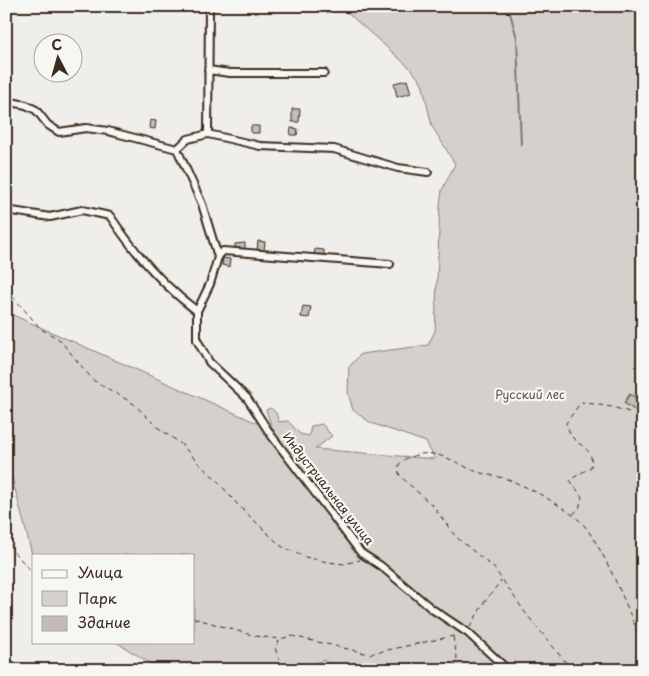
<svg xmlns="http://www.w3.org/2000/svg" width="649" height="676" font-family="'Playpen Sans',sans-serif">
<style>
.green{fill:#d4d1cc;stroke:#887e75}
.lines{fill:none;stroke-linecap:round;stroke-linejoin:round}
.stream{stroke:#81766d;stroke-width:2}
.building{fill:#c2bdb7;stroke:#3b2a1e}
.street-casing{stroke:#3b2a1e;stroke-width:10}
.path{stroke:#3b2a1e;stroke-width:1;stroke-dasharray:5 4;stroke-linecap:butt}
.street{stroke:#f6f6f2;stroke-width:6}
.labels{text-anchor:middle;stroke-width:4.5;stroke-linejoin:round;paint-order:stroke}
.park-label{font-size:12px;fill:#61544a;stroke:#f6f6f2}
.street-label{font-size:12px;fill:#3b2a1e;stroke:#f6f6f2}
</style>
<rect width="100%" height="100%" fill="#efeeea"/>
<filter id="ink" filterUnits="userSpaceOnUse"><feTurbulence type="fractalNoise" baseFrequency=".02" numOctaves="2"/><feDisplacementMap in="SourceGraphic" scale="10" xChannelSelector="R" yChannelSelector="G"/><feConvolveMatrix kernelMatrix="1 2 1 2 8 2 1 2 1" color-interpolation-filters="sRGB"/></filter>
<g filter="url(#ink)">
<path class="green" d="M340,6H643V670H337L324,660L294,670H161L116,642H194V555H34V562L6,454V312L273,430L266,410L271,408L276,413L279,422L288,421L300,434L309,436L311,426L322,424L332,436L315,449L435,459L426,442L371,423L353,410L348,393L349,367L361,354L428,345L435,331L440,205L442,190L455,164L432,126L422,83L410,68Z"/>
<g class="lines">
<path class="stream" d="M508,6L517,38L521,145"/>
</g>
<path class="building" d="M407,80L411,93L397,97L394,83Z
M292,109H300L299,122H292Z
M150,120L156,121L155,129L149,128Z
M251,126H259V133H251Z
M291,128L298,129L297,135H290Z
M258,241L265,242L264,251L257,250Z
M245,243V250H235V244Z
M315,249L324,250V257L314,256Z
M223,258L230,259L229,267L222,265Z
M303,306L311,307L309,318L301,317Z
M630,394L642,402L636,411L624,403Z"/>
<g class="lines">
<defs>
<path id="street" d="M209,6L208,134L188,139L177,149L202,204L218,257L210,284L197,311V340L209,362L247,398L271,435L361,553L381,566L432,609L468,633L508,670
M208,70L230,73H324
M6,101L26,105L36,110L48,125L59,132L86,128L108,131L177,149
M208,134L260,146L334,149L398,168L428,172
M6,210L50,217L82,210L110,216C134,252 162,285 197,311
M218,257L223,251L390,264"/>
</defs>
<use href="#street" class="street-casing"/>
<path class="path" d="M6,289L41,329L59,339L93,380L134,404L156,426L181,444L202,467L215,478L238,505L281,546L305,557L328,562L344,564L360,560
M573,514L579,509L582,497L570,480L591,467C594,450 584,449 573,438C570,435 568,428 566,423L581,402L612,407L643,416
M6,536L12,550L34,574
M194,618L255,636L280,639
M470,627L485,601L501,581
M453,637L457,657L454,670
M283,670L275,648L280,639L292,636L369,654L458,635
M572,670L527,615L494,568L456,537L433,506L400,476C394,462 405,458 417,455C440,448 460,467 481,473C492,476 504,477 514,482C537,491 560,505 579,520C598,535 636,624 643,649"/>
<use href="#street" class="street"/>
</g>
</g>
<g class="labels">
<g class="park-label">
<text x="530" y="399">Русский лес</text>
</g>
<g class="street-label">
<text transform="translate(328 489) rotate(52)" y="4">Индустриальная улица</text>
</g>
</g>
<rect width="649" height="676" fill="none" stroke="#f6f6f2" stroke-width="25"/>
<rect x="12" y="12" width="624" height="651" fill="none" stroke="#3b2a1e" stroke-width="2" filter="url(#ink)"/>
<rect x="32" y="554" width="162" height="90" fill="#f6f6f2" stroke="#aba49d"/>
<rect x="42" y="570" width="25" height="8" fill="#f6f6f2" stroke="#aba49d"/>
<text x="78" y="578" font-size="15" fill="#3b2a1e">Улица</text>
<rect x="42" y="591" width="25" height="15" fill="#d4d1cc" stroke="#aba49d"/>
<text x="78" y="604" font-size="15" fill="#3b2a1e">Парк</text>
<rect x="42" y="616" width="25" height="15" fill="#c2bdb7" stroke="#aba49d"/>
<text x="78" y="628" font-size="15" fill="#3b2a1e">Здание</text>
<g transform="translate(58 58) rotate(354)"><circle r="24" fill="#f6f6f2" stroke="#aba49d"/>
<path d="M0-4L9 19L0 12L-9 19Z" fill="#3b2a1e"/>
<text y="-8" font-size="14" font-weight="bold" text-anchor="middle" fill="#3b2a1e">С</text>
</g>
</svg>
